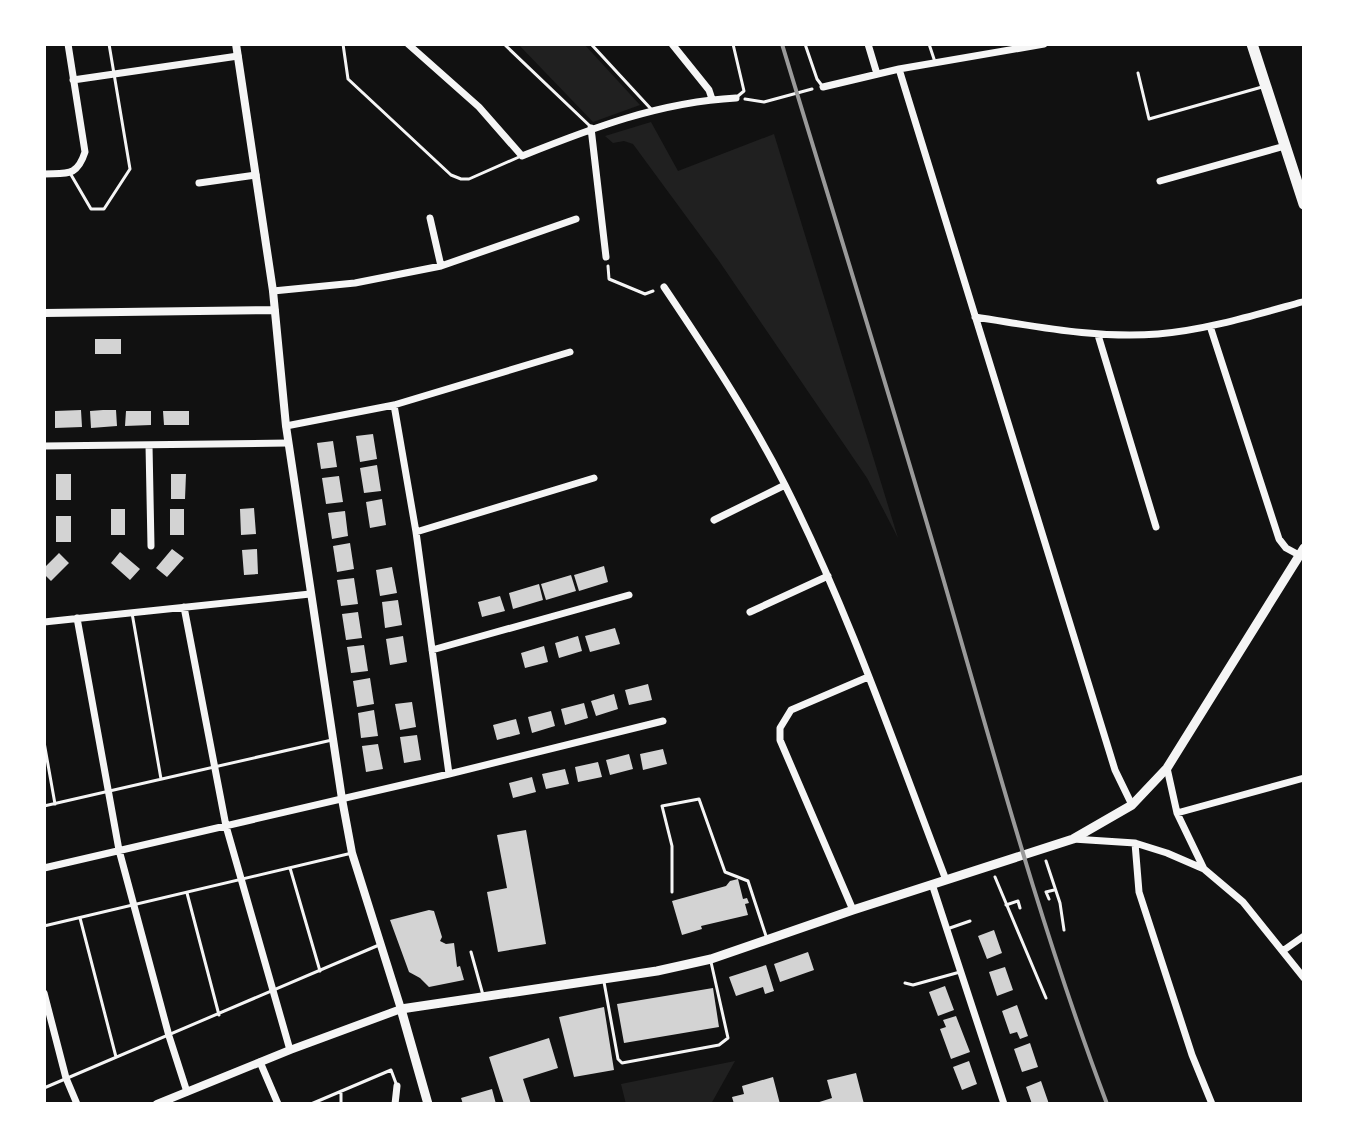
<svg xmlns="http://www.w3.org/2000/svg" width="1348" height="1148" font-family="'Public Sans',sans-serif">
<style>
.green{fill:#202020}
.building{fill:#d3d3d3}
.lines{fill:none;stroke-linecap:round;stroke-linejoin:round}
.path{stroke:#f5f5f5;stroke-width:3}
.service{stroke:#f5f5f5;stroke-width:3}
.minor{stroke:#f5f5f5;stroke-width:7}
.tertiary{stroke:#f5f5f5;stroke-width:8}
.secondary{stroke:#f5f5f5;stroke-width:9}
.trunk{stroke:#f5f5f5;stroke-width:11}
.rail{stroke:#9a9a9a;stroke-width:4}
</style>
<rect width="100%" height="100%" fill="#111"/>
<path class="green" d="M518,44H584L640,105L593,122Z
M651,122L678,171L774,134L898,538L867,478L719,261L633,144L624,141L613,143L605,136Z
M735,1061L711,1104H626L621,1084Z"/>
<path class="building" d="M95,339H121V354H95Z
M81,410L82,427L55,428V411Z
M103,410H116L117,426L91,428L90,411Z
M126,411H151V425L125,426Z
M163,411H189V425H164Z
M373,434L377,459L360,462L356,436Z
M333,441L337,467L321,469L317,443Z
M377,465L381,491L364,493L360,468Z
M56,474H71V500H56Z
M171,474H186L185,499H171Z
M339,476L343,502L326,504L322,478Z
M382,499L386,525L370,528L366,502Z
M254,508L256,534L241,535L240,509Z
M111,509H125V535H111Z
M170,509H184V535H170Z
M345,511L348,536L332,539L328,513Z
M56,516H71V542H56Z
M350,543L354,569L337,572L333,546Z
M172,549L184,558L167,577L156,568Z
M257,549L258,574L244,575L242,550Z
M120,552L140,569L130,580L111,563Z
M59,553L69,563L51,581L44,574V568Z
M604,566L608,582L579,591L574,575Z
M392,567L397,593L380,596L376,570Z
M571,575L576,591L546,600L541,584Z
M354,578L358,604L341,606L337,580Z
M539,584L543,600L513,609L509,593Z
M500,596L505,611L482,617L478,602Z
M398,600L402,625L385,628L382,602Z
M358,612L362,638L346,640L342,614Z
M615,628L620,644L590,652L585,636Z
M403,636L407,662L390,665L386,639Z
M578,636L582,651L559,658L555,643Z
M364,645L368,671L351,673L347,647Z
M544,646L548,662L525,668L521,653Z
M370,678L374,704L357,707L353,681Z
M648,684L652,700L629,705L625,690Z
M614,694L618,709L596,716L591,701Z
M412,702L416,727L400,730L395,704Z
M584,703L588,718L565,725L561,709Z
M374,710L378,736L361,738L358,713Z
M551,711L555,726L532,733L528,717Z
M516,719L520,734L497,740L493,725Z
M417,735L421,760L404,763L400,737Z
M378,744L383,769L366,772L362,746Z
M663,749L667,764L643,770L640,754Z
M629,754L633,769L610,775L606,760Z
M598,762L602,777L578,782L575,767Z
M565,769L569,784L546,789L542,774Z
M532,777L536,792L513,798L509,783Z
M526,830L546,944L498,952L487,892L507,888L497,835Z
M738,879L743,899L747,898L749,903L745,904L748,915L701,926L702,929L682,935L672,901L726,886L730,881Z
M429,910L434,911L442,937L440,941L446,944L454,943L457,967L460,966L464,980L429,987L420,978L409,972L390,920Z
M994,930L1002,953L987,959L978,936Z
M808,952L814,970L780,982L774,964Z
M766,965L774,991L765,994L763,987L736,996L729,977Z
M1005,967L1013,990L997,996L989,972Z
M945,986L954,1010L938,1016L929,992Z
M713,988L719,1027L624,1043L617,1004Z
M1017,1005L1028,1036L1020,1039L1017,1032L1010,1034L1002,1011Z
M604,1007L614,1070L574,1077L559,1017Z
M956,1016L970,1052L951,1059L940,1029L946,1027L943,1020Z
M549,1038L558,1068L523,1079L531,1104H504L489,1057Z
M1030,1043L1038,1067L1022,1072L1014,1049Z
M969,1061L977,1084L962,1090L953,1067Z
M856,1073L864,1104H813L832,1098L827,1080Z
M773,1077L780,1104H734L732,1097L744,1094L742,1086Z
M1041,1081L1049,1104H1032L1026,1087Z
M492,1089L496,1104H463L461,1098Z"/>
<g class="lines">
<path class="path" d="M745,99L764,102L812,89
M608,266L609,279L645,294L653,291
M1046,861L1060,903L1064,930
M995,877L1046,998
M1049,899L1046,892L1054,890
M1006,905L1018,901L1020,908"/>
<path class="service" d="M343,44L348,79L451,175L461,179H469L519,157
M504,44L591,127
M591,44L651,109
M733,44L744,91L738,96
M805,44L817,79L823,87
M929,44L935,62
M1138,73L1149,119L1262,87
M70,173L91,209H104L130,169L109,44
M132,613L161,779
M44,742L55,804
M44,806L332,740
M290,868L320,971
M672,892V846L662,806L699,799L725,872L748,881L767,939
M187,893L219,1015
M80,918L116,1057
M44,926L352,853
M947,929L970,921
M471,952L483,995
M604,982L618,1059L622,1063L719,1045L728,1038L711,962
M905,983L913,985L960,972
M44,1088L379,945
M341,1091V1104
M311,1104L391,1070L397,1086"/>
<path class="minor" d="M408,44L479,107L522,156C592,128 660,102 736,98
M672,44L709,90L712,99
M868,44L877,74
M899,69L1115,770L1132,805
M73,80L238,56
M823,87L899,69L1044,44
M591,128L606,257
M44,174C67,173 77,177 85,152L68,44
M1160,181L1285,146
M199,183L256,175
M430,218L441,266
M664,287C707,351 750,416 785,485C849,612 895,747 946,880
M273,291L355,283L441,266L576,219
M975,317C1035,326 1096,339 1158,334C1206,330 1255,315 1302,302
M1210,326L1279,539L1286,548L1299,555
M1098,335L1156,527
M394,405L416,532L449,774
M286,426L394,405L570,352
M149,445L151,546
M44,446L288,443
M714,520L785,485
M416,532L594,478
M184,607L226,826L290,1050
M750,612L828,576
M77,618L119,850L169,1036L187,1092
M44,622L310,594
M432,650L629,595
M1177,813L1304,778
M1073,839L1135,843L1167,853L1204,869L1177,813L1167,768
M1135,843L1139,892L1192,1055L1212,1104
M44,868L449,774L663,721
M1204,869L1243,902L1304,978
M932,884L1004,1104
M853,910L780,740V728L791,710L868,677
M1284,950L1304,936
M44,993L66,1078L77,1104
M260,1062L278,1104
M395,1104L397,1086"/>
<path class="tertiary" d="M44,313L275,310
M157,1104L290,1050L401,1009L352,853L342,799L286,426L273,291L236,44"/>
<path class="secondary" d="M428,1104L401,1009L657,971L711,959L853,910L1073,839L1132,805L1167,768L1304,548"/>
<path class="trunk" d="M1252,44L1304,204"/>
<path class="rail" d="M782,44C836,222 891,399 943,578C994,754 1042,932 1107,1104"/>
</g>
<rect width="1348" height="1148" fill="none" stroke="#ffffff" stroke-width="92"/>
</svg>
